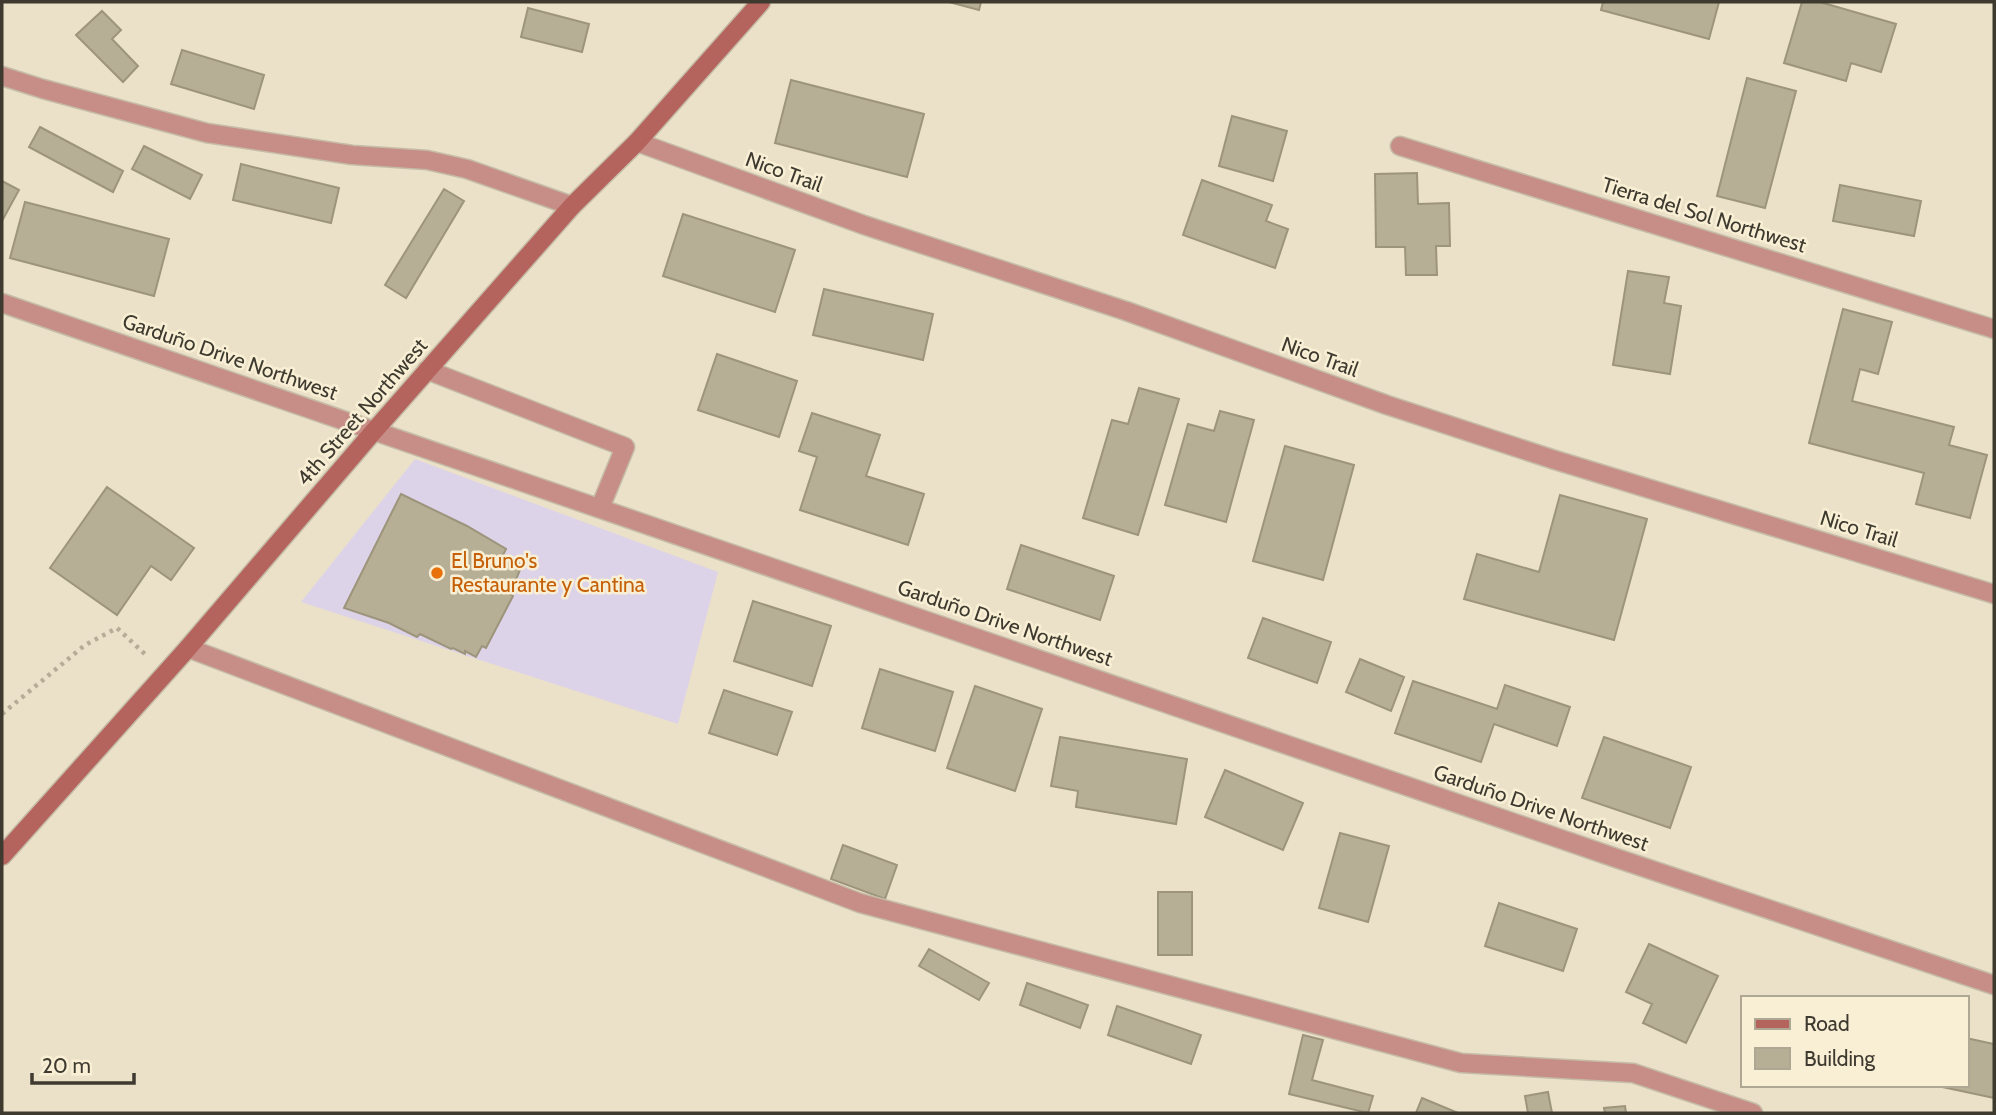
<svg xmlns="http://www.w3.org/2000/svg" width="1996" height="1115" font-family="Cabin,sans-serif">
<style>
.commercial{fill:#ddd3e8}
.building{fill:#b7ae96;stroke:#9d947c;stroke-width:2}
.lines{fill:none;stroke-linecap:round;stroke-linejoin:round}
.service-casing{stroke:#c5bca7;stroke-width:21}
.minor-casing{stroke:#c5bca7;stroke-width:21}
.secondary-casing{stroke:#c5bca7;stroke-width:21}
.path{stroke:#b5ad98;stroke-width:4.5;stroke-dasharray:3.5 5;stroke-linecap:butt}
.service{stroke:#c78e88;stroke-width:18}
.minor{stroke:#c78e88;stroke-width:18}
.secondary{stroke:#b5635d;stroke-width:18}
.food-dot{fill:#e8710a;stroke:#f8efd5;stroke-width:2.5}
.labels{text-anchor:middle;stroke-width:5;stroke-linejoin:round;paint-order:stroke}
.street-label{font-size:21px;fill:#3e3a30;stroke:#f8efd5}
.food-label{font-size:21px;fill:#c56008;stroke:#f8efd5;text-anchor:start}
</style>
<rect width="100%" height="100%" fill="#ebe1c8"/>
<path class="commercial" d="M415,459L718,572L678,724L301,602Z"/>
<path class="building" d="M949,2H981L979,10Z
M1603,2H1719L1709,39L1601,10Z
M1802,2H1820L1896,24L1881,72L1851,63L1846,81L1784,63Z
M528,8L589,24L582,52L521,37Z
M102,11L121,30L112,39L138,66L123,82L76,35Z
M182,50L264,75L254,109L171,84Z
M1747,78L1796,91L1765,208L1717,196Z
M791,80L924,114L907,177L775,143Z
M1232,116L1287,131L1273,181L1219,166Z
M40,127L123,171L113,192L29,147Z
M144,146L202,175L190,199L132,169Z
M241,164L339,188L331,223L233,200Z
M1417,173L1418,204L1449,203L1450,246H1436L1437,275H1406L1405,247H1376L1375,174Z
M1202,180L1272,205L1266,221L1288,229L1275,268L1183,235Z
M2,181L19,190L2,221Z
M1840,185L1921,201L1914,236L1833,221Z
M444,189L464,201L406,298L385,285Z
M25,202L169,239L154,296L10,258Z
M683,214L795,250L775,312L663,276Z
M1628,271L1669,277L1664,303L1681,306L1670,374L1613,365Z
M824,289L933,314L923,360L813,335Z
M1843,309L1892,322L1878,374L1860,369L1852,401L1954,427L1949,445L1987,455L1970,518L1916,504L1924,473L1809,443Z
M717,354L797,381L779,437L698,410Z
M1139,388L1179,399L1138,535L1083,518L1112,420L1128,424Z
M1220,411L1254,420L1226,522L1165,505L1188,424L1214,431Z
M812,413L880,435L866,476L924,494L908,545L800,510L817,457L799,451Z
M1285,446L1354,465L1323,580L1253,561Z
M107,487L194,548L171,580L151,566L117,615L50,568Z
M401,494L467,526L506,549L503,555L522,565L510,594L513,596L486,648L482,646L476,657L465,651V654L453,648L451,649L420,634L417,637L389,623L344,608Z
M1560,495L1647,519L1614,640L1464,599L1477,554L1539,572Z
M1021,545L1114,576L1100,620L1007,589Z
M753,601L831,626L812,686L734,661Z
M1263,618L1331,642L1317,683L1248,658Z
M1360,659L1404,677L1391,711L1346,692Z
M880,669L953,692L935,751L862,728Z
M1413,681L1497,709L1505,685L1570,707L1557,746L1494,724L1481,762L1395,733Z
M975,686L1042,709L1015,791L947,768Z
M724,690L792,712L777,755L709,733Z
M1060,737L1187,759L1176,824L1076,807L1078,791L1051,786Z
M1604,737L1691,767L1670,828L1582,798Z
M1225,770L1303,803L1283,850L1205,817Z
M1340,833L1389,846L1368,922L1319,908Z
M843,845L897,865L885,899L831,879Z
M1158,892H1192V955H1158Z
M1499,903L1577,929L1563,971L1485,946Z
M1649,944L1718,976L1686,1043L1643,1023L1652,1004L1626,992Z
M929,949L989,983L979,1000L919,966Z
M1027,983L1088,1005L1080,1028L1020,1005Z
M1117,1006L1201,1035L1191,1064L1108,1035Z
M1303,1035L1323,1040L1312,1080L1373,1096L1368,1113L1289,1094Z
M1966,1038L1994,1044V1098L1933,1085H1966Z
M1548,1092L1552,1113H1528L1525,1096Z
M1422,1098L1458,1113H1416Z
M1625,1106L1626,1113H1605L1604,1108Z"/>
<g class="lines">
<defs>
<path id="service" d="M427,370L625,447L600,508"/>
<path id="minor" d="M2,76L43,89L207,133L352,155L427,160L467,169L572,206
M637,142L864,225L1126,311L1387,405L1555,460L1994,594
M1400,146L1994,329
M2,303L1616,858L1994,985
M188,648L860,903L1461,1063L1633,1073L1753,1113"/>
<path id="secondary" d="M2,856L188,648L374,431L572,206L637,142L761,2"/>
</defs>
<use href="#service" class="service-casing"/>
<use href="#minor" class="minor-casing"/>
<use href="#secondary" class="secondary-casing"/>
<path class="path" d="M2,714L85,645L117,628L146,655"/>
<use href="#service" class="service"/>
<use href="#minor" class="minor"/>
<use href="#secondary" class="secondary"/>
</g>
<circle class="food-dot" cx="437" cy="573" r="7"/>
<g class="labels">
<g class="street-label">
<text transform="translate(784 172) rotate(20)" y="7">Nico Trail</text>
<text transform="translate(1704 215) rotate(17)" y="7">Tierra del Sol Northwest</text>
<text transform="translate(230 357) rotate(19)" y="7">Garduño Drive Northwest</text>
<text transform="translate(1320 357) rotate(20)" y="7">Nico Trail</text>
<text transform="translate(362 412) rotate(-49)" y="7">4th Street Northwest</text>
<text transform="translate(1859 529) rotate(17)" y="7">Nico Trail</text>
<text transform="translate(1005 623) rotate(19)" y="7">Garduño Drive Northwest</text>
<text transform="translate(1541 808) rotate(19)" y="7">Garduño Drive Northwest</text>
</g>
<g class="food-label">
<text x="451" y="568">El Bruno's<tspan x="451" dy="24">Restaurante y Cantina</tspan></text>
</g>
</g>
<rect width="1996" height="1115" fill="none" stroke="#3e3a30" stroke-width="7"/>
<rect x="1741" y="996" width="228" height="91" fill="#f8efd5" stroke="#aea793" stroke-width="2"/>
<rect x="1755" y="1019" width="35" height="10" fill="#b5635d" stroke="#aea793" stroke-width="2"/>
<text x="1804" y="1031" font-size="21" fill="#3e3a30">Road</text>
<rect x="1755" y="1048" width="35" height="21" fill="#b7ae96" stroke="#aea793" stroke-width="2"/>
<text x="1804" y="1066" font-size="21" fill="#3e3a30">Building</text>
<path d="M32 1073v10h102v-10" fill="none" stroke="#3e3a30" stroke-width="3.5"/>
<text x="42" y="1073" font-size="21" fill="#3e3a30" stroke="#f8efd5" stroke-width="5" paint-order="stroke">20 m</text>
</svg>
